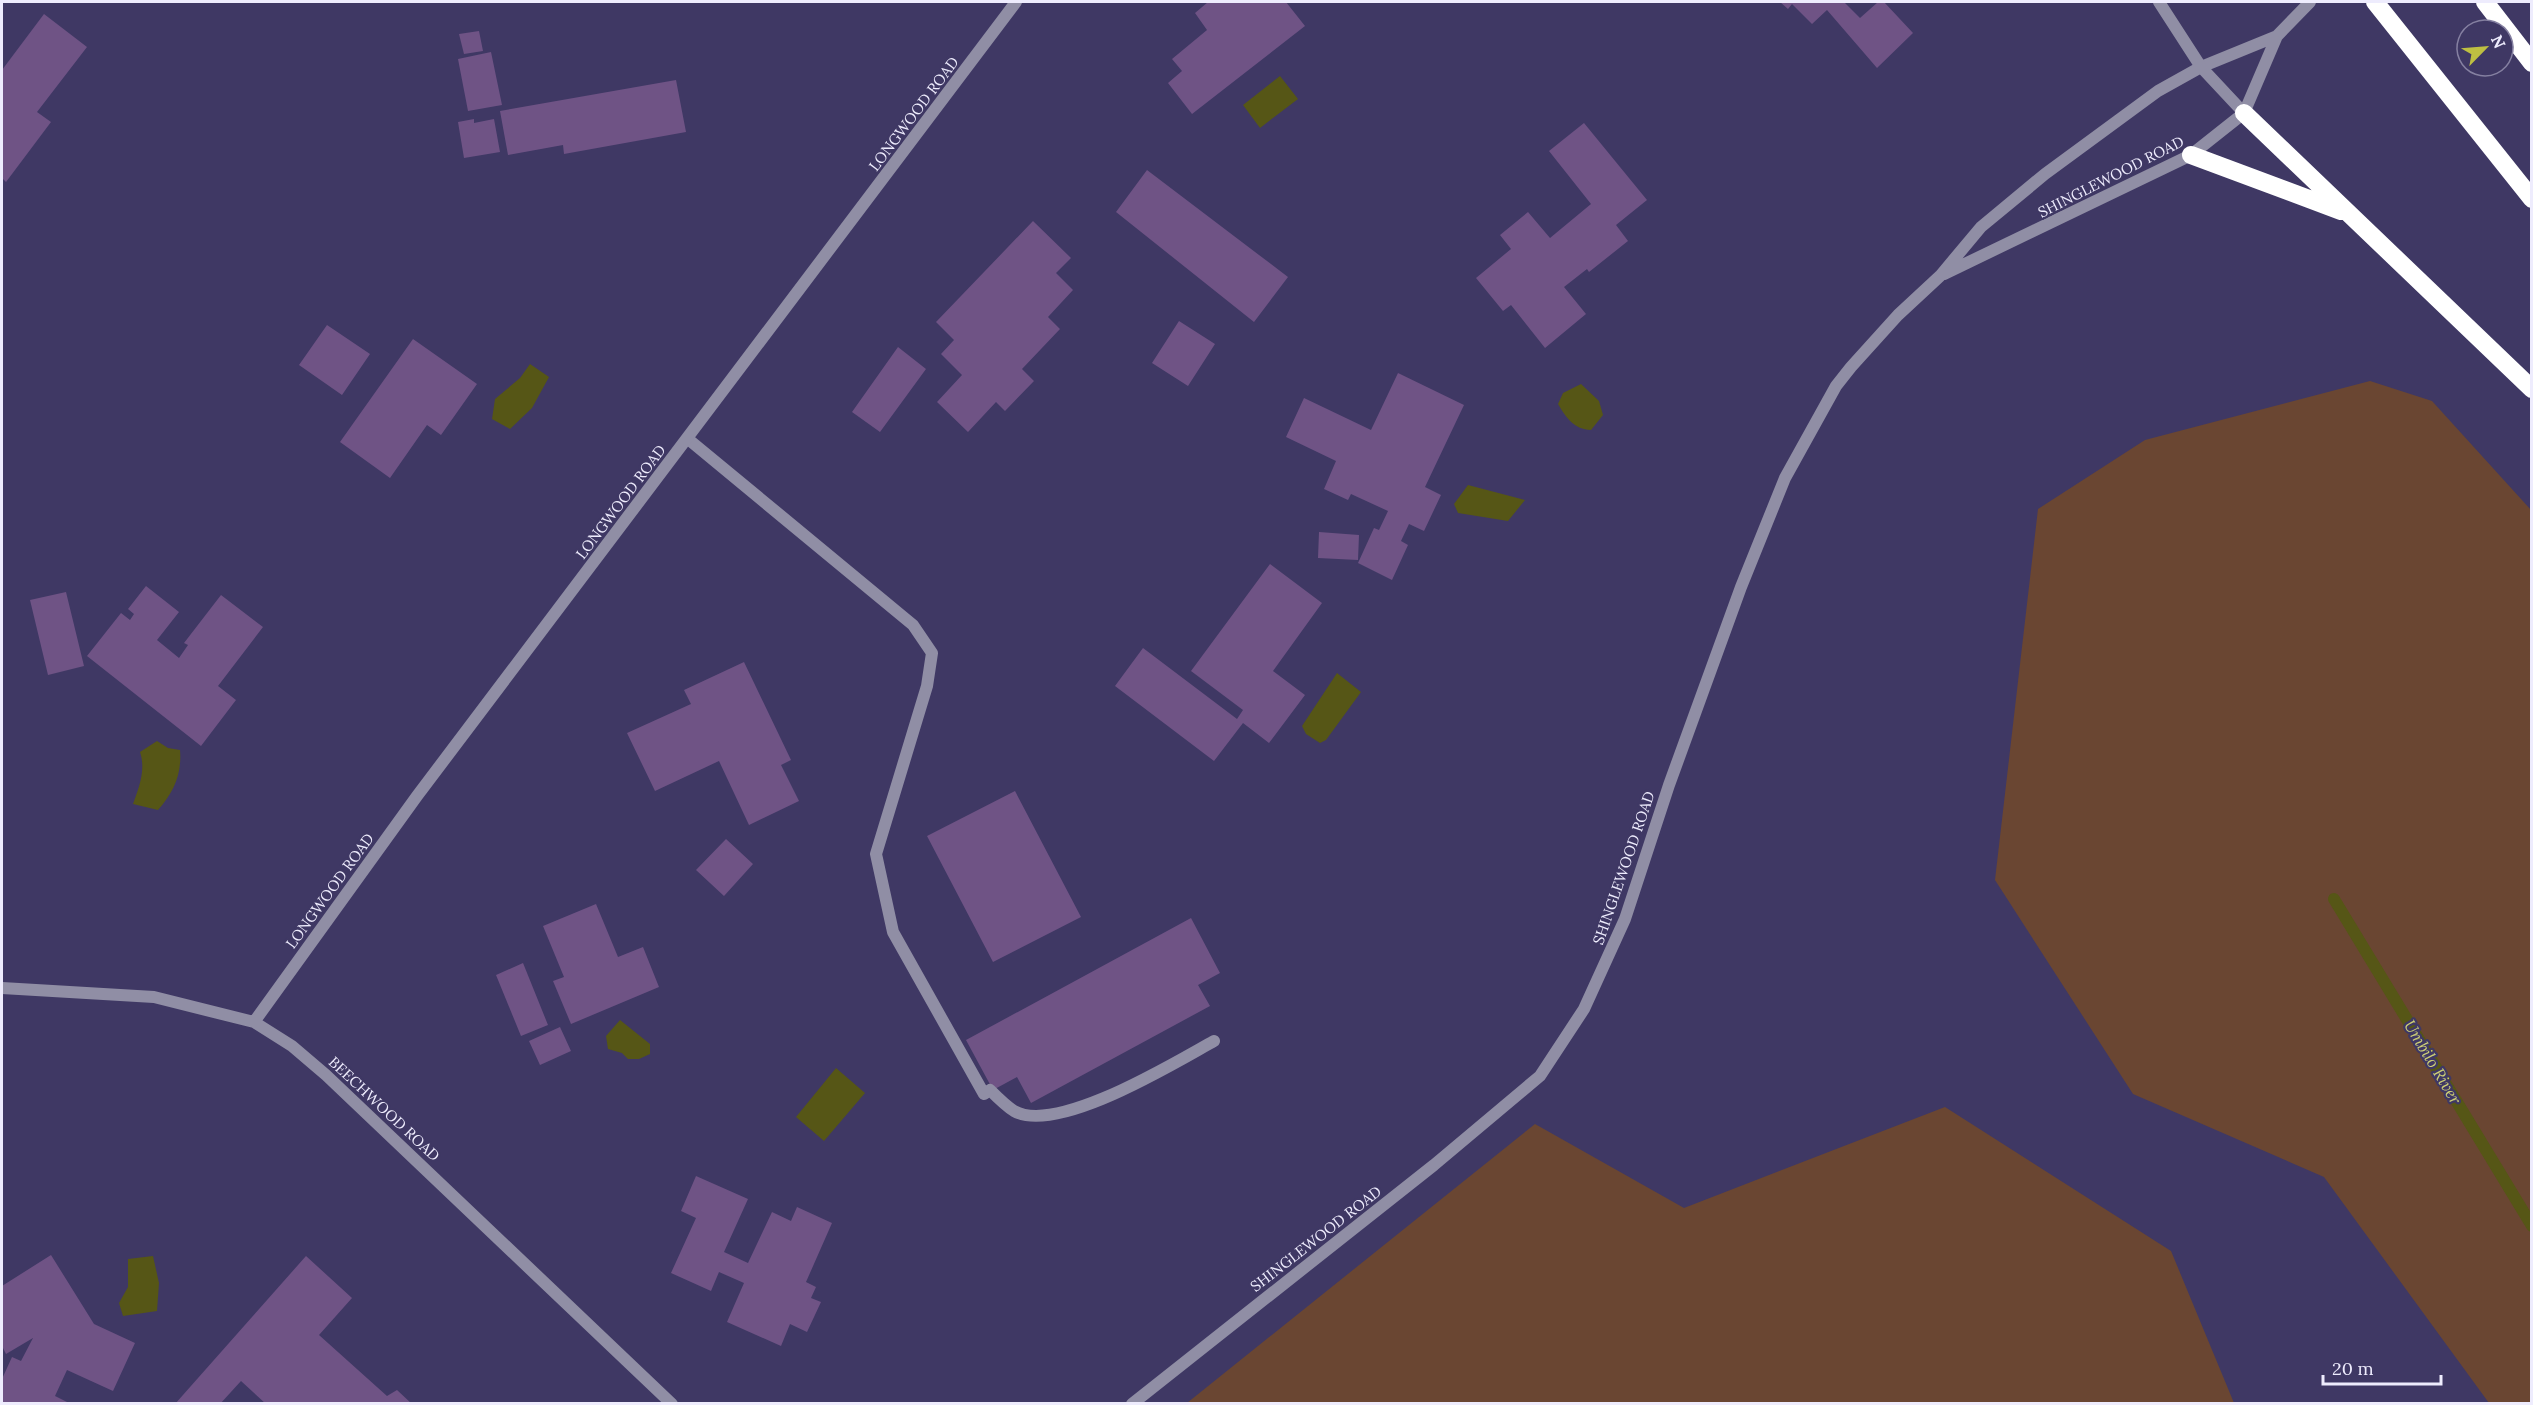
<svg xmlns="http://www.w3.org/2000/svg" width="2533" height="1405" font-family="Lora,serif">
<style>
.green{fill:#6a4632}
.water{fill:#565616}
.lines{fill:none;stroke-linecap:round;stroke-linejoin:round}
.stream{stroke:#565616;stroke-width:12}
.building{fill:#6f5385}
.service{stroke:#908ea5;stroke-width:12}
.minor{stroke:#908ea5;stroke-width:12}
.tertiary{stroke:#908ea5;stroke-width:12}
.motorway{stroke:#fff;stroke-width:18}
.labels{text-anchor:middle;stroke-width:4.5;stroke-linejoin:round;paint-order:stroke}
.street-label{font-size:15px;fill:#eeecfd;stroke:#3f3864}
.water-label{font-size:16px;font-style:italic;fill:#ced075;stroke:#3f3864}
</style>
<rect width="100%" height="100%" fill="#3f3864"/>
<path class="green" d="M2370,381L2432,401L2531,510V1403H2489L2324,1177L2133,1094L1995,880L2038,509L2145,440Z
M1945,1107L2171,1251L2234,1403H1187L1535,1124L1684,1208Z"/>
<path class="water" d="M1280,76L1298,99L1260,128L1243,105Z
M530,364L549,377L532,408L510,429L492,419L495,399L520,378Z
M1581,384L1599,401L1603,415L1591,430C1574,429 1567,419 1558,404L1563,393Z
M1468,485L1525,500L1508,521L1458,513L1454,504Z
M1337,673L1361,692L1326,740L1320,743L1306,734L1302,726Z
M157,741L168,748L180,750C182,774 174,792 158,810L133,804C139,787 146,770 140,752Z
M620,1020L650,1044V1054L639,1059H628L622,1053L608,1049L606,1036Z
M836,1068L865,1093L824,1141L796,1117Z
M153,1256L159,1283L157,1311L123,1316L119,1303L128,1287V1259Z"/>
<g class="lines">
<path class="stream" d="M2334,899L2532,1226"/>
</g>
<path class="building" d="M1208,2H1286L1305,26L1192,114L1168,83L1182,71L1172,59L1207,30L1195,13Z
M1780,2H1844L1860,18L1878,2H1884L1913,33L1877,68L1827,10L1812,24L1792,4L1788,9Z
M44,14L87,47L37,112L51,122L6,182L2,178V70Z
M479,31L483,51L464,54L459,34Z
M491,52L502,105L468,111L458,59Z
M676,80L686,132L564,154L563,145L508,155L500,111Z
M474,119V123L494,119L500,152L464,158L458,122Z
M1584,123L1647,200L1616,225L1628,241L1589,272L1587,269L1564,287L1586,314L1545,348L1511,305L1503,311L1476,278L1511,249L1500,235L1528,212L1550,238L1591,204L1549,151Z
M1147,170L1288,277L1254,322L1116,212Z
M1033,221L1071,258L1056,273L1073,290L1048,317L1060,329L1022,369L1034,381L1005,411L996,402L968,432L937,402L962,375L941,354L954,340L936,322Z
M1179,321L1215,344L1188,386L1152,363Z
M327,325L370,354L342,395L299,365Z
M413,339L477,384L441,435L427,425L390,478L340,442Z
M898,347L926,369L880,432L852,412Z
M1398,373L1464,405L1425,487L1441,495L1424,531L1409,524L1401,541L1408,545L1392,580L1358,563L1374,528L1379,530L1388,511L1351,494L1348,500L1324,489L1336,461L1286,437L1304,398L1371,430Z
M1319,532L1359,535L1358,560L1318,558Z
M1270,564L1322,603L1273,671L1305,695L1269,743L1243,723L1214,761L1115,686L1143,648L1237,719L1243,710L1191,671Z
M146,586L179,612L157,640L179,658L188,645L184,643L221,595L263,627L218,686L236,700L201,746L87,656L121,613L130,620L134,614L128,609Z
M66,592L84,666L48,675L30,600Z
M744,662L791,760L781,765L799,801L749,825L719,761L655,791L627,733L691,704L684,690Z
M1015,791L1081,917L993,962L927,836Z
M726,839L753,864L724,896L696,870Z
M596,904L618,957L643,947L659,987L571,1024L553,981L564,977L543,926Z
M1191,918L1220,973L1198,985L1210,1006L1031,1103L1017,1077L993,1090L966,1040Z
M523,963L548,1025L521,1036L496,975Z
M560,1027L571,1051L540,1065L529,1041Z
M696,1176L748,1199L724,1252L748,1263L772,1212L791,1221L797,1207L832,1223L806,1282L816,1287L811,1298L821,1302L807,1332L790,1324L781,1346L727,1322L744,1283L719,1272L711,1291L671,1273L696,1218L681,1211Z
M51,1255L94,1324L135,1343L113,1391L67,1370L55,1396L71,1404H2V1379L12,1357L21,1361L33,1338L6,1354L2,1346V1286Z
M306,1256L352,1298L319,1335L387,1396L397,1390L412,1404H266L241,1381L220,1404H175Z"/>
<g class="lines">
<path class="service" d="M688,439L913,625L932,653L927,686L876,854L893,932L984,1094L990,1090C997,1097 1006,1106 1014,1111C1057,1135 1174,1063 1214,1041"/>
<path class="minor" d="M1944,274L2191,155L2244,113L2277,36
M2,988L154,997L254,1022L292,1046L326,1075L672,1404
M254,1022L417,796L1016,2
M1132,1404L1434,1165L1540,1076L1584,1009L1625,919L1669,785L1741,587L1785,478L1836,386L1851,367L1898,315L1940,276L1981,227L2045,174L2158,91L2201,67L2277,36L2310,2"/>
<path class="tertiary" d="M2159,2L2201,67L2244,113"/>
<path class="motorway" d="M2375,2L2532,199
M2485,2L2532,63
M2244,113L2532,389
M2191,155L2341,211"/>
</g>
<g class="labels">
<g class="street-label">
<text transform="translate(914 114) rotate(-53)" y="5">LONGWOOD ROAD</text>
<text transform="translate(2111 177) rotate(-27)" y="5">SHINGLEWOOD ROAD</text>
<text transform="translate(621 502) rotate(-53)" y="5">LONGWOOD ROAD</text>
<text transform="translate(1624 868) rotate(-71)" y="5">SHINGLEWOOD ROAD</text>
<text transform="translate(330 891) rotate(-54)" y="5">LONGWOOD ROAD</text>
<text transform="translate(384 1109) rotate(43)" y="5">BEECHWOOD ROAD</text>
<text transform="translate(1316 1239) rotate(-38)" y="5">SHINGLEWOOD ROAD</text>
</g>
<g class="water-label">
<text transform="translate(2433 1062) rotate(59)" y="6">Umbilo River</text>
</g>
</g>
<rect width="2533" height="1405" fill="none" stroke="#eeecfd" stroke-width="6"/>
<g transform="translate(2485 48) rotate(65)"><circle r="28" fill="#3f3864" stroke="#8580a1" stroke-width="1.5"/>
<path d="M0-4.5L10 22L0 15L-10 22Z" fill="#bebf42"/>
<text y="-9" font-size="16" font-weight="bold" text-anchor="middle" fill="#eeecfd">N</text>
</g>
<path d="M2323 1375v9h118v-9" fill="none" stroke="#eeecfd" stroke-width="3"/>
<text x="2332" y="1375" font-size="18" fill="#eeecfd" stroke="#3f3864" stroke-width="4.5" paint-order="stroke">20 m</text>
</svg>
